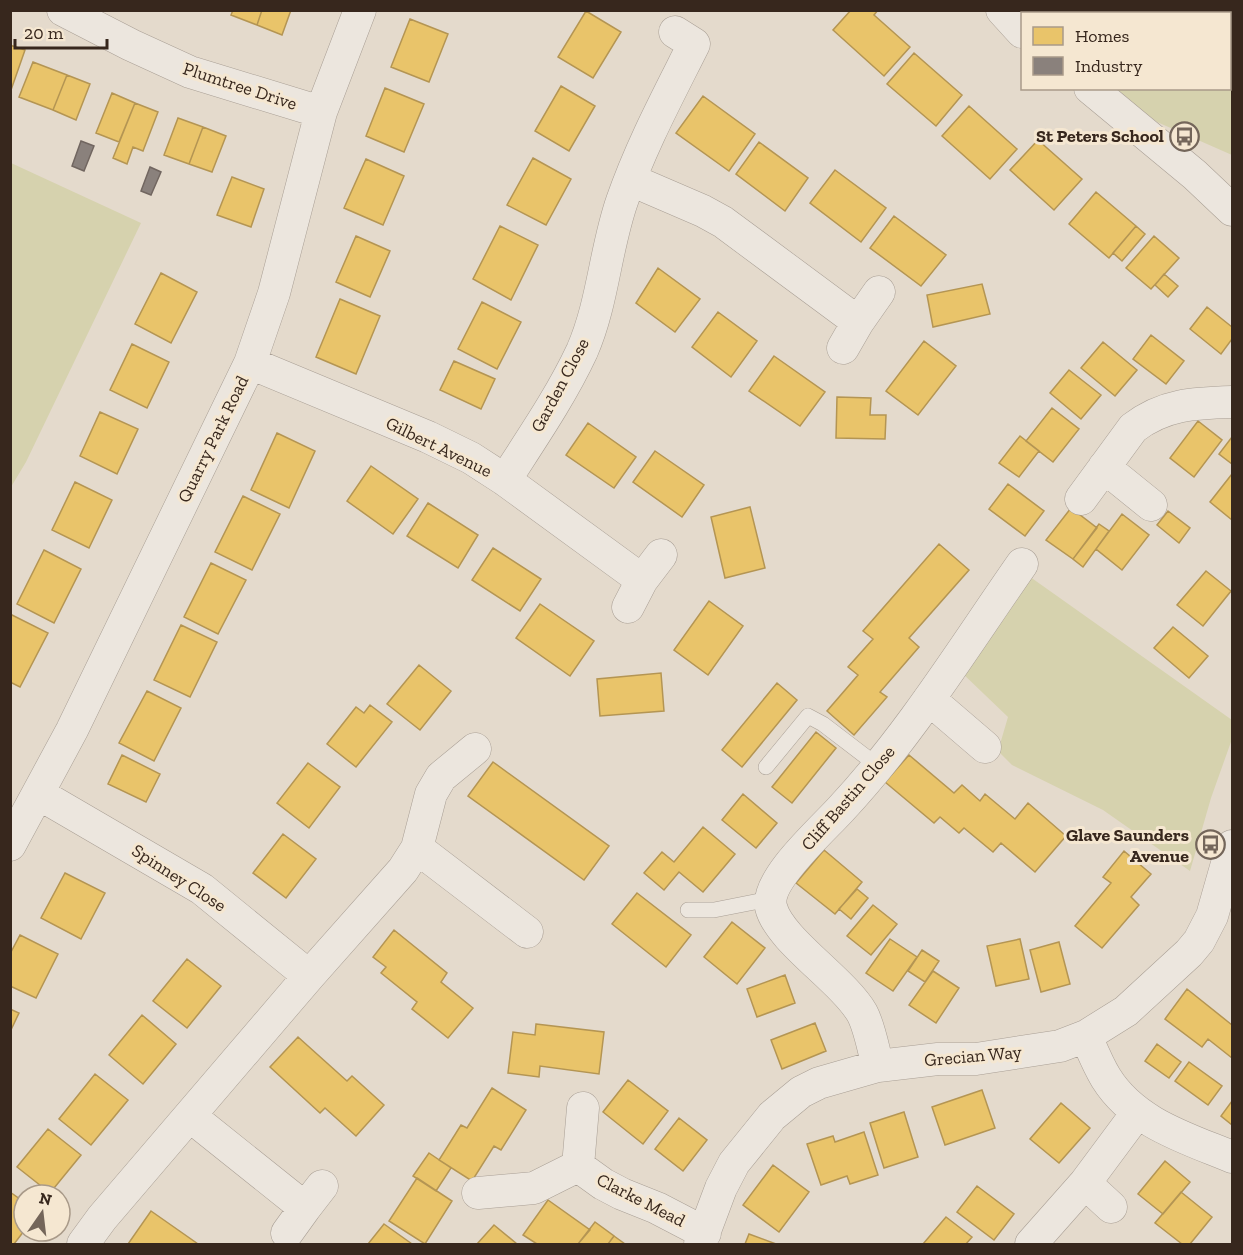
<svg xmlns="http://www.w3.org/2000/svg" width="1243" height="1255" font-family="'Zilla Slab',serif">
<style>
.green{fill:#d6d2ae}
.homes{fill:#e9c46a;stroke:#b49553;stroke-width:1.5}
.industry{fill:#8a817c;stroke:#716660;stroke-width:1.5}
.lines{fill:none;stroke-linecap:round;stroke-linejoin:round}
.lane-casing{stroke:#a99f95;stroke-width:16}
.street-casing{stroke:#a99f95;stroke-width:33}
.lane{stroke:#ece6de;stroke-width:15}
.street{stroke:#ece6de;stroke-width:32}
.labels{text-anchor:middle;stroke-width:6;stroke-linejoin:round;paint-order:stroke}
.street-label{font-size:18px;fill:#37271d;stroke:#f5e7d1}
.poi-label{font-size:18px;font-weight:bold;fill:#37271d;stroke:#f5e7d1;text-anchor:end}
</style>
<rect width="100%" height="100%" fill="#e4dacc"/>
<path class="green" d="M1023,11H1232V155L1157,122L1113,89L1230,88V14H1026Z
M11,163L141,223L26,462L11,487Z
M1026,574L1232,720V739L1211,798L1190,871L1103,810L1012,765L998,751L1008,717L960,671Z"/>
<path class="homes" d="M233,10H262L257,25L231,15Z
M262,10H291L282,35L257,25Z
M851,10H878L874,15L910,47L884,76L833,30Z
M586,11L621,32L593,78L558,57Z
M410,19L448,34L429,82L391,67Z
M10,45L25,50L11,90H10Z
M914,53L962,95L936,126L887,84Z
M33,62L67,75L53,110L19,97Z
M67,75L90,84L76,120L53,110Z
M561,86L595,106L569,151L535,131Z
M385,88L424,104L404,152L366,136Z
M112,93L135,103L119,142L96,133Z
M703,96L755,134L729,171L676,133Z
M135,103L158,112L143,151L133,147L127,164L113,158Z
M969,106L1017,149L990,179L942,136Z
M178,118L203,127L189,164L164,155Z
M203,127L226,136L212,172L189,164Z
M1038,140L1082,179L1054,210L1010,170Z
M759,142L808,178L785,211L736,174Z
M533,158L571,179L546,225L507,205Z
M366,159L404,176L383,225L344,208Z
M835,170L886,208L861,242L810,203Z
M232,177L264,189L251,227L217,215Z
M1096,192L1136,226L1109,258L1069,224Z
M894,216L946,255L921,286L870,248Z
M500,226L538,245L511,300L473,279Z
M1136,226L1145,234L1122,261L1113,253Z
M356,236L390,251L370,297L336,282Z
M1154,236L1179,258L1151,289L1126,268Z
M658,268L700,299L675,332L636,303Z
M161,273L197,292L171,343L135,324Z
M1164,274L1178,286L1168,297L1155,285Z
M982,284L990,314L933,327L927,295Z
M340,299L380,316L356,374L316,357Z
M482,302L521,322L497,369L458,349Z
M1207,307L1232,327V339L1221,354L1190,329Z
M718,312L757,341L731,377L692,347Z
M1151,335L1184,361L1166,384L1133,359Z
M924,341L956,366L918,415L886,391Z
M1103,342L1137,370L1115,396L1081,368Z
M132,344L169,362L147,408L110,390Z
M774,356L825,392L800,426L749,391Z
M454,361L495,379L481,409L440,390Z
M1069,370L1101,395L1081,419L1050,393Z
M837,397L871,398L870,415H886L885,439L836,438Z
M1052,408L1079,429L1053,462L1026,441Z
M100,412L138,429L117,474L80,456Z
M1198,421L1222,440L1194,477L1170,458Z
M588,423L636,457L614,488L566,455Z
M277,433L315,451L289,508L251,490Z
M1020,436L1039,451L1019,477L999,463Z
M1232,437V464L1219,454Z
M655,451L704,485L682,517L633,482Z
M371,466L418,499L393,534L347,501Z
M1232,474V520L1210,502Z
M75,482L112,500L89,548L52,530Z
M1008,484L1044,511L1025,536L989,509Z
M243,496L280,514L252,570L215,552Z
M428,503L478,535L458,568L407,536Z
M750,507L765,568L725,578L711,517Z
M1071,508L1097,528L1073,559L1046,540Z
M1168,511L1190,528L1179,543L1157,525Z
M1122,514L1149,535L1122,570L1096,549Z
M1099,524L1109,531L1083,567L1073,559Z
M939,544L969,570L909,638L919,647L880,692L887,697L854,735L827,711L858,675L848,667L873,639L863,631Z
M493,548L541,579L520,611L472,580Z
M44,550L81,569L54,623L17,604Z
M211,563L246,580L218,634L184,617Z
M1206,571L1231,591L1203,626L1177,605Z
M709,601L743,626L708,675L674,650Z
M540,604L594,641L570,676L516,638Z
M10,614L48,633L20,687L10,682Z
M181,625L217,642L190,697L154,680Z
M1173,627L1208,656L1189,678L1154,648Z
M419,665L451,691L420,730L387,704Z
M661,673L664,711L600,716L597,679Z
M777,683L797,700L742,767L722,750Z
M147,691L181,708L154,761L119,743Z
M370,705L392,722L356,767L327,744L356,707L364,713Z
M816,732L836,748L792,803L772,787Z
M122,755L160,774L146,802L108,784Z
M909,755L954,793L962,785L980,801L985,794L1015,819L1028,803L1066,836L1035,872L1001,843L993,852L964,828L959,833L940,817L934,823L885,782Z
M493,762L609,846L584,880L468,796Z
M308,763L340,787L309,828L277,803Z
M743,794L777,823L756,848L722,820Z
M703,827L735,854L703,892L679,872L664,890L644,873L662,852L674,862Z
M283,834L316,859L286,898L253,873Z
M824,850L862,882L835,914L796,883Z
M1124,851L1151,874L1131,897L1139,905L1102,948L1075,926L1111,883L1103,877Z
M65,873L105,893L81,939L41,918Z
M857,889L868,898L851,919L839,909Z
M637,893L691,935L666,967L612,924Z
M873,905L897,924L871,955L847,936Z
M732,922L765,948L737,984L704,957Z
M394,930L447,973L441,982L473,1008L448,1038L412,1009L417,1002L381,973L386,967L373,957Z
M20,935L58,954L36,998L10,986V954Z
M890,939L917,957L893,991L866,973Z
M1020,939L1029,979L996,986L987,946Z
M1059,942L1070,984L1041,992L1030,950Z
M922,950L939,961L925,982L908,971Z
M187,959L221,986L187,1028L153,1001Z
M933,971L959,988L936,1023L909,1005Z
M785,975L795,1003L757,1017L747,989Z
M1187,989L1232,1025V1058L1208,1039L1202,1047L1165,1019Z
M10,1009L19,1013L10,1032Z
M142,1015L176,1044L143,1084L109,1055Z
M815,1023L826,1051L782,1069L771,1040Z
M536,1024L604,1032L599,1074L540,1066L539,1077L508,1073L513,1032L535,1035Z
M298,1037L347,1081L352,1076L384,1105L356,1136L325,1108L320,1113L270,1067Z
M1157,1044L1181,1062L1169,1078L1145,1061Z
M1189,1062L1222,1086L1208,1105L1175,1081Z
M95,1074L128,1100L91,1145L59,1119Z
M628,1080L668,1111L643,1144L603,1112Z
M492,1088L526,1110L501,1150L494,1146L472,1181L439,1160L461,1125L467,1128Z
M982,1090L995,1128L945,1145L932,1107Z
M1232,1101V1125L1221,1116Z
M1061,1103L1090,1128L1059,1163L1030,1139Z
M904,1112L918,1157L884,1168L870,1123Z
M679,1118L707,1140L683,1171L655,1149Z
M48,1129L81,1155L50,1193L17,1167Z
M864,1132L878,1175L850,1184L847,1176L821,1185L807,1144L833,1136L835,1142Z
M429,1153L451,1168L436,1191L413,1176Z
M1165,1161L1190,1182L1163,1214L1138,1194Z
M773,1165L809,1192L779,1232L743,1205Z
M417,1178L452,1201L425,1244L389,1221Z
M977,1186L1014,1214L994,1240L957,1212Z
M10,1192L24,1202V1231L14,1244H10Z
M1181,1192L1212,1217L1190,1244H1182L1155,1223Z
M548,1200L590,1230L578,1244H537L523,1235Z
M151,1211L198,1244H128Z
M946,1217L972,1237L966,1244H923Z
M595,1222L614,1236L608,1244H578Z
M384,1224L412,1244H368Z
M494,1225L517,1244H477Z
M749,1234L776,1244H745Z
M614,1236L625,1244H608Z"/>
<path class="industry" d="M81,141L94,146L84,171L72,166Z
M150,167L161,172L151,195L141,191Z"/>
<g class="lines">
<defs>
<path id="lane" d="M766,767L808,716L823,724L878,766
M688,910H714L770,899"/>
<path id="street" d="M63,10L131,45L190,72L321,112
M1002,10L1022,32
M1090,88L1195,175L1232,210
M631,180L703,211L723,222L858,322L843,348
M858,322L879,292
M250,363L428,437L471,458L505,480L642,580L628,607
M1104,467L1151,505
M505,480C532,438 561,396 582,351C603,303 605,250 622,201C641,146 668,96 694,44L675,32
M1081,499L1133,428C1164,404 1195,403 1232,402
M642,580L661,555
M929,699L985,747
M39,794L202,889L309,976
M10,845L72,730L250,363L274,293L321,112L360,10
M417,848L527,932
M1086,1036C1092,1050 1098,1065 1106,1078C1134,1123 1186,1138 1232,1157
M878,1066C873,1049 870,1028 862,1013C842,979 779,940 771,907C765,880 823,829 841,809C910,735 964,647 1022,564
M190,1116L305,1208L322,1186
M578,1166L583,1108
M1085,1183L1111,1207
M478,1193L534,1188L578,1166L603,1184L622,1194L657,1208L705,1233
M287,1233L305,1208
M83,1244L102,1218L309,976L403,870L417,848L431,794L441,777L475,749
M700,1244L721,1188L734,1163L772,1116L801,1092L819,1083L878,1066L938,1059H976L1060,1046L1086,1036L1126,1011L1189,953L1199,941L1212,916L1232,846
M1031,1244L1085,1183L1137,1113"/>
</defs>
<use href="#lane" class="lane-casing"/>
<use href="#street" class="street-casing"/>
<use href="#lane" class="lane"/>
<use href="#street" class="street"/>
</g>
<defs>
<symbol id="bus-ring" viewBox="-11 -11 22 22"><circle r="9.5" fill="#f5e7d1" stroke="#74665a" stroke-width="1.5"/><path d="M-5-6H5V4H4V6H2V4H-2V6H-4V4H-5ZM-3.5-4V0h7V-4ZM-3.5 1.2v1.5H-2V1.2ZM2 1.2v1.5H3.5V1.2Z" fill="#74665a"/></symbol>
</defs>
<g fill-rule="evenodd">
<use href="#bus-ring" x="1168" y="120" width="33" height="33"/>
<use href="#bus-ring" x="1194" y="828" width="33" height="33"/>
</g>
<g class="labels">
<g class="street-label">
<text transform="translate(240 86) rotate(18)" y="6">Plumtree Drive</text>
<text transform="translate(560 385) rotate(-62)" y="6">Garden Close</text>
<text transform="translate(213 439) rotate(-64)" y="6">Quarry Park Road</text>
<text transform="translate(439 447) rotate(26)" y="6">Gilbert Avenue</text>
<text transform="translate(848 798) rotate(-49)" y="6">Cliff Bastin Close</text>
<text transform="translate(179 878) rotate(33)" y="6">Spinney Close</text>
<text transform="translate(973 1056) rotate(-5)" y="6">Grecian Way</text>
<text transform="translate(641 1200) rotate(27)" y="6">Clarke Mead</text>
</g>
<g class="poi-label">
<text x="1164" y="142">St Peters School</text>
<text x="1189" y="841">Glave Saunders<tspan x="1189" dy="21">Avenue</tspan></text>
</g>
</g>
<rect width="1243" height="1255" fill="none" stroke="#37271d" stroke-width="24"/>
<rect x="1021" y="12" width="210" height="78" fill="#f5e7d1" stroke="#a99a89" stroke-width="1.5"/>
<rect x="1033" y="27" width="30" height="18" fill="#e9c46a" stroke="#a99a89" stroke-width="1.5"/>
<text x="1075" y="42" font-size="18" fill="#37271d">Homes</text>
<rect x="1033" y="57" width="30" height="18" fill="#8a817c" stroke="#a99a89" stroke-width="1.5"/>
<text x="1075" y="72" font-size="18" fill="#37271d">Industry</text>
<g transform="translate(42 1213) rotate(14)"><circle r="28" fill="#f5e7d1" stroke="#a99a89" stroke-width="1.5"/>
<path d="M0-4.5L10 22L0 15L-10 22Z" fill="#74665a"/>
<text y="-9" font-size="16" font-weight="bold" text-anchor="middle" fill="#37271d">N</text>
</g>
<path d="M15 39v9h92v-9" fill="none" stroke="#37271d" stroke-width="3"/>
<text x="24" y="39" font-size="18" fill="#37271d" stroke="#f5e7d1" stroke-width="4.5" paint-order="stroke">20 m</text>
</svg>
